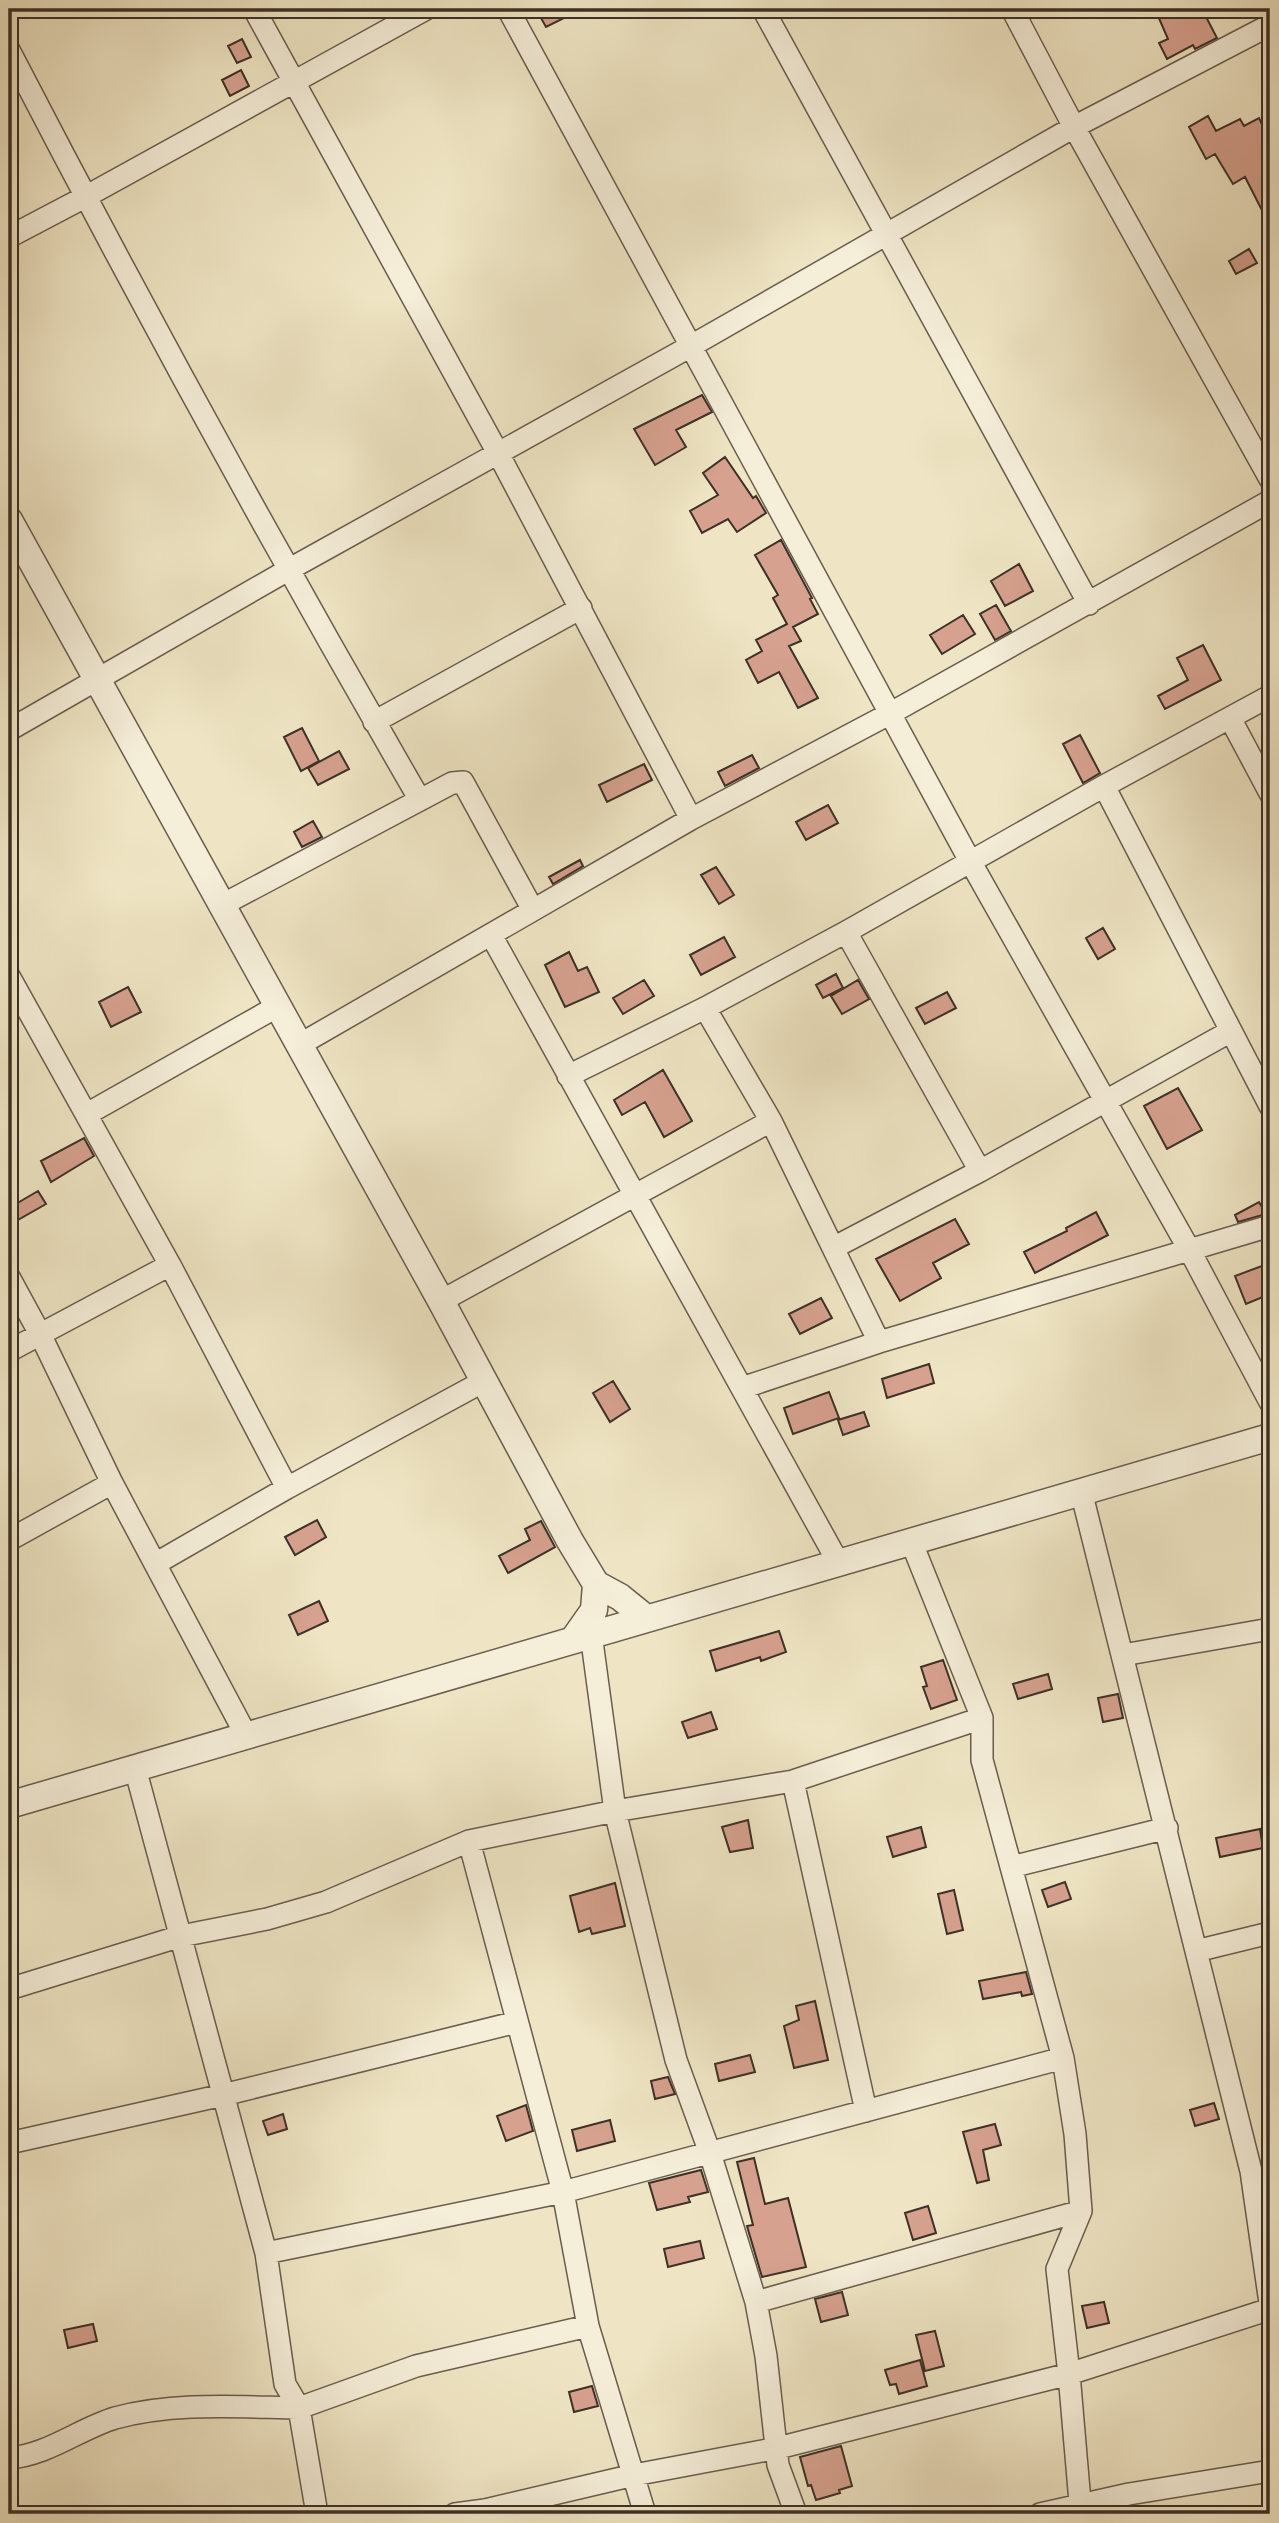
<svg xmlns="http://www.w3.org/2000/svg" width="1279" height="2523" font-family="'EB Garamond',serif">
<style>
.building{fill:#d6a18f;stroke:#3c3027;stroke-width:2}
.lines{fill:none;stroke-linecap:round;stroke-linejoin:round}
.minor-casing{stroke:#695d4e;stroke-width:24}
.tertiary-casing{stroke:#695d4e;stroke-width:29}
.minor{stroke:#f5eed9;stroke-width:21}
.tertiary{stroke:#f5eed9;stroke-width:26}
</style>
<rect width="100%" height="100%" fill="#efe5c4"/>
<filter id="stains"><feTurbulence type="fractalNoise" baseFrequency=".00286" numOctaves="4"/><feColorMatrix values="0 0 0 0 .2 0 0 0 0 .09 0 0 0 0 .02 0 0 0 .5 -.17"/></filter>
<radialGradient id="worn" r=".72"><stop offset=".6" stop-color="#630" stop-opacity="0"/><stop offset="1" stop-color="#630" stop-opacity=".3"/></radialGradient>
<path class="building" d="M536,9H582L546,27Z
M1175,9H1202L1217,38L1195,49L1193,45L1167,59L1159,43L1168,39L1158,16Z
M242,39L251,57L237,63L228,46Z
M241,70L249,86L230,96L222,80Z
M1208,116L1216,131L1240,119L1244,126L1259,118L1270,141V226L1245,177L1233,184L1215,154L1206,159L1189,127Z
M1249,249L1257,263L1236,274L1229,261Z
M702,395L712,412L676,430L686,447L655,465L634,429Z
M725,457L753,498L756,496L766,513L737,532L728,519L702,533L690,511L718,495L703,473Z
M781,540L812,598L810,599L818,614L793,627L801,641L789,646L818,698L798,708L779,672L758,683L746,660L762,651L756,640L787,624L773,598L778,595L755,555Z
M1019,564L1033,591L1005,606L991,581Z
M996,605L1011,631L995,640L980,614Z
M963,615L975,634L942,654L930,635Z
M1203,645L1221,680L1165,709L1158,696L1188,680L1177,658Z
M302,728L319,761L301,771L284,737Z
M1080,735L1100,773L1083,783L1063,744Z
M339,751L349,769L318,785L308,768Z
M752,755L759,768L725,786L718,772Z
M644,764L652,780L607,802L599,785Z
M828,805L838,823L806,840L796,822Z
M313,821L322,837L302,847L294,832Z
M580,860L583,866L553,884L549,877Z
M716,867L734,895L719,904L701,875Z
M1103,928L1115,949L1098,959L1086,938Z
M724,937L735,957L701,975L690,955Z
M569,952L578,971L587,967L599,992L565,1007L545,965Z
M836,974L843,988L823,998L816,985Z
M644,980L654,996L623,1014L613,998Z
M858,980L869,999L842,1014L831,996Z
M128,987L141,1012L111,1027L99,1002Z
M947,992L956,1008L925,1024L916,1008Z
M663,1070L692,1121L664,1137L645,1102L622,1115L614,1100Z
M1178,1088L1202,1130L1167,1149L1144,1106Z
M84,1138L94,1156L51,1182L41,1161Z
M38,1191L46,1204L9,1225V1208Z
M1259,1202L1266,1214L1238,1222L1235,1215Z
M1096,1212L1108,1235L1035,1273L1024,1252L1067,1231L1066,1228Z
M955,1219L969,1244L933,1263L941,1278L900,1301L876,1259Z
M1270,1263V1294L1246,1304L1235,1276Z
M821,1298L832,1318L800,1334L789,1314Z
M929,1364L934,1383L887,1398L882,1379Z
M613,1381L630,1409L610,1422L593,1393Z
M829,1392L839,1418L793,1434L784,1408Z
M864,1412L869,1426L843,1435L838,1420Z
M317,1520L326,1537L295,1555L285,1537Z
M541,1521L555,1547L508,1573L499,1556L530,1540L525,1529Z
M319,1601L328,1621L298,1635L289,1615Z
M779,1631L786,1652L761,1661L760,1657L716,1671L710,1651Z
M943,1660L957,1700L931,1709L923,1687L927,1686L921,1667Z
M1048,1674L1052,1689L1018,1699L1013,1684Z
M1118,1694L1123,1718L1103,1722L1098,1698Z
M711,1712L717,1729L688,1738L682,1722Z
M748,1820L753,1848L730,1852L722,1827Z
M921,1827L926,1847L893,1857L887,1837Z
M1260,1829L1263,1848L1220,1857L1216,1838Z
M1065,1882L1071,1899L1048,1907L1042,1890Z
M615,1883L625,1926L592,1934L590,1928L579,1932L570,1896Z
M954,1890L963,1930L947,1934L938,1894Z
M1026,1972L1032,1994L1022,1996L1021,1992L983,1999L979,1981Z
M815,2001L828,2060L794,2068L784,2026L799,2020L796,2006Z
M750,2055L755,2072L719,2081L715,2064Z
M668,2077L675,2094L655,2099L651,2081Z
M1214,2103L1219,2119L1195,2126L1190,2110Z
M526,2105L533,2131L506,2141L497,2116Z
M283,2114L287,2129L268,2135L263,2121Z
M610,2120L615,2141L577,2151L572,2130Z
M995,2124L1001,2145L983,2150L989,2180L977,2183L963,2132Z
M754,2158L765,2204L788,2198L806,2267L762,2277L747,2226L753,2225L737,2162Z
M701,2170L708,2192L688,2197L690,2202L657,2210L649,2183Z
M928,2206L936,2233L913,2240L905,2213Z
M700,2241L704,2258L668,2267L664,2249Z
M842,2292L848,2315L821,2322L815,2299Z
M1104,2302L1109,2323L1087,2328L1082,2306Z
M93,2324L97,2341L68,2348L64,2330Z
M935,2331L944,2366L925,2371L916,2335Z
M920,2360L927,2386L899,2394L896,2384L890,2385L885,2370Z
M592,2386L598,2406L574,2412L569,2392Z
M841,2446L852,2486L839,2490L840,2493L816,2500L811,2485L808,2486L800,2457Z"/>
<g class="lines">
<defs>
<path id="minor" d="M254,9L499,455L691,819
M508,9L970,861L1190,1251L1270,1402
M763,9L1089,604
M1012,9L1074,127L1270,479
M9,50C140,303 277,553 420,800
M9,237L85,197L426,9
M1230,718L1270,793
M374,722L581,608
M9,730L288,570L691,346L1074,127L1270,25
M1104,786L1270,1106
M222,905L452,783L463,782L533,910
M846,932L980,1171
M491,935L838,1562
M9,976L170,1265L287,1488
M705,1008L771,1121L879,1342
M299,1045L691,819L891,713L1270,501
M568,1076L705,1008L846,932L1104,786L1270,696
M87,1114L278,1006
M833,1248L980,1171L1231,1031
M9,1277L40,1334L112,1483L246,1735
M441,1301L771,1121
M9,1351L170,1265
M742,1388L879,1342L1270,1226
M1081,1491L1251,2171L1270,2303
M9,1540L112,1483
M911,1541L982,1718V1760L1063,2058
M155,1564L287,1488L484,1381
M591,1634L615,1811L676,2060L710,2153L756,2302L766,2356L778,2465L796,2514
M1123,1655L1270,1629
M793,1781L866,2111
M469,1841L563,2192L588,2326L645,2514
M1011,1867L1167,1828
M1196,1951L1270,1933
M9,1989L181,1936L267,1919L326,1902L469,1841L615,1811L793,1781L982,1718
M9,2143L223,2095L517,2022
M266,2253L563,2192L1063,2058L1075,2134L1081,2211L1057,2269L1069,2374L1081,2514
M756,2302L1081,2211
M9,2458C48,2455 79,2429 115,2418C175,2402 237,2407 299,2408L285,2384L266,2253L135,1768
M317,2514L299,2408L416,2366L588,2326
M455,2514L485,2510L634,2475L778,2448L1069,2374L1270,2309
M1040,2514L1129,2494L1270,2471"/>
<path id="tertiary" d="M1270,9V10
M9,520L441,1301L570,1541L596,1584L620,1597L646,1618
M573,1640L594,1610L596,1584
M9,1805L1270,1437"/>
</defs>
<use href="#minor" class="minor-casing"/>
<use href="#tertiary" class="tertiary-casing"/>
<use href="#minor" class="minor"/>
<use href="#tertiary" class="tertiary"/>
</g>
<rect width="1279" height="2523" fill="none" stroke="#efe5c4" stroke-width="35"/>
<rect x="10" y="10" width="1258" height="2502" fill="none" stroke="#3c3027" stroke-width="3.5"/>
<rect x="18" y="18" width="1244" height="2488" fill="none" stroke="#3c3027" stroke-width="2"/>
<rect width="100%" height="100%" filter="url(#stains)"/>
<rect width="100%" height="100%" fill="url(#worn)"/>
</svg>
